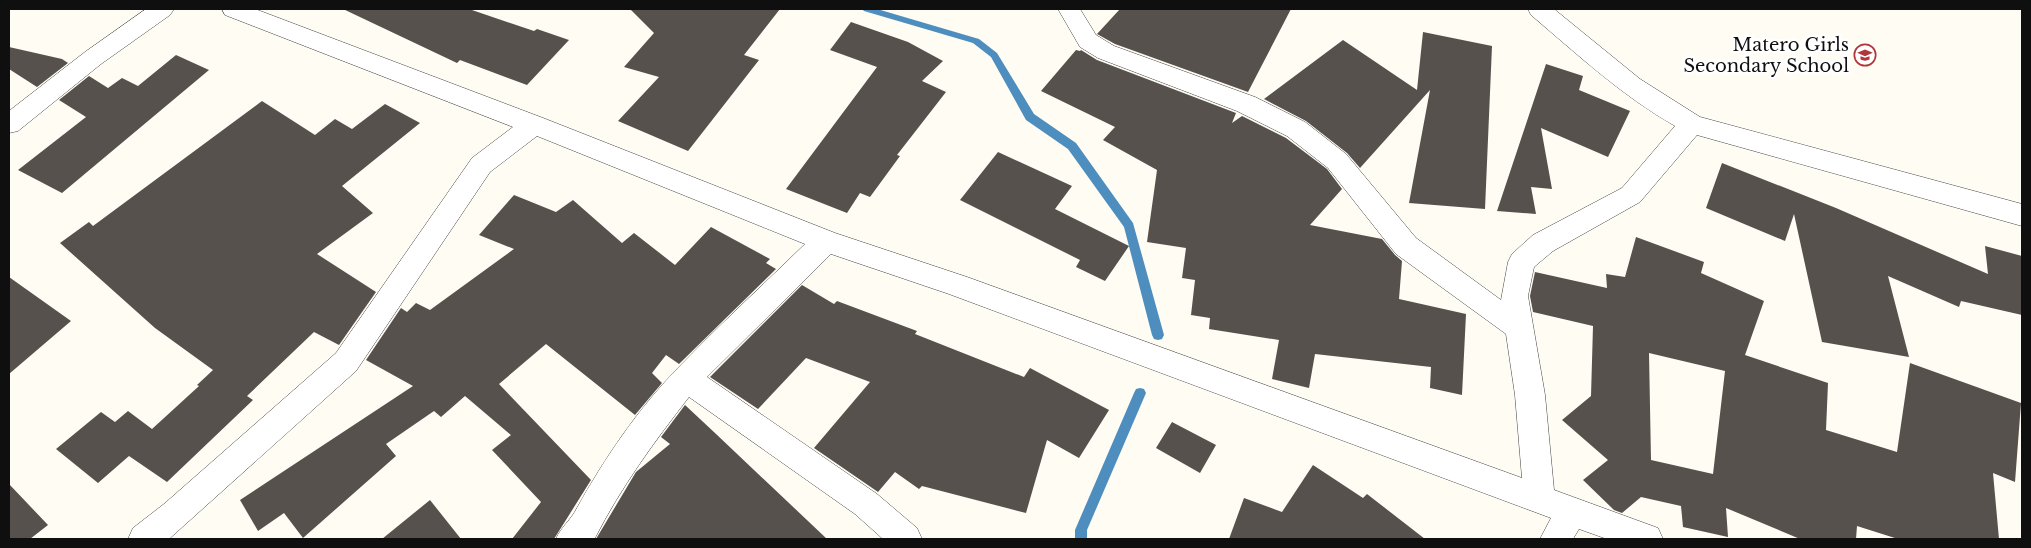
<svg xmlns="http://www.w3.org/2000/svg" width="2031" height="548" font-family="'Libre Baskerville',serif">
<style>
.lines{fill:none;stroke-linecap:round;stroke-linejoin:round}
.stream{fill:#4d8ebe;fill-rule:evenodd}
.building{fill:#57514d;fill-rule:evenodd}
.street-casing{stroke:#424242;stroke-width:1}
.street{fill:#fff;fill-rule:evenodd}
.labels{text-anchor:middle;stroke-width:5;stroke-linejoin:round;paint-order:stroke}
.poi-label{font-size:18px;fill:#0f0f0f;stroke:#fff;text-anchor:end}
</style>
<rect width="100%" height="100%" fill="#fefcf3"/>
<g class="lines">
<path class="stream" d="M862,9h15l102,30 18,14 37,61 42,29 57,80 31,112 -2,4 -4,1 -4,-1 -2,-4 -28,-108 -56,-78 -42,-29 -35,-63 -18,-14 -109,-32z
M1140,388l4,1 2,4 -59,137v9h-12v-9l59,-137 2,-4z"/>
</g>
<path class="building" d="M343,9h126l65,22 3,-2 32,11 -42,45 -67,-25 -3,3z
M630,9h150l-36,46 15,5 -71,91 -70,-30 41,-44 -35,-10 30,-34z
M1120,9h171l-43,83 -133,-48 -18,-10z
M851,22l57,20 35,19 -21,20 24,11 -49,63 3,1 -30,41 -10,-4 -13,20 -61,-24 91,-122 -47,-17z
M1423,32l69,14 -7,163 -76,-6 21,-113 -70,78 -13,-15 -41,-32 -42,-22 79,-59 74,50z
M9,47l53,12 6,4 -31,24 -28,-18z
M1076,50l4,1 1,-1 16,10 139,53 -4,10 10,-7 44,22 41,31 15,20 -32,36 72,14 13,16 7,6 -3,38 67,15 -4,81 -32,-7 1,-21 -116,-13 -6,34 -37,-9 7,-39 -70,-11 1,-11 -19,-3 4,-35 -13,-2 4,-30 -39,-6 10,-72 -54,-30 12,-13 -74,-36z
M176,55l33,15 -147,123 -44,-23 68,-53 -27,-17 30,-24 19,12 14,-10 16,8z
M1546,64l37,12 -4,14 51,21 -22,46 -67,-29 11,61 -21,-2 5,27 -39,-3z
M262,101l53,34 20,-16 17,10 33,-25 35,19 -78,63 31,27 -56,41 59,38 -37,53 -25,-13 -67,64 6,4 -86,82 -38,-26 -31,27 -42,-34 45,-37 14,10 13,-11 24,18 47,-43 -2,-1 16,-15 -58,-42 -95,-85 29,-21 4,4z
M998,152l74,34 -17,23 74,37 -24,35 -29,-14 4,-7 -120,-60z
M1722,163l114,45 152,66 -3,-28 37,10v59l-61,-14 -2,6 -71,-31 21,81 -87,-15 -28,-128 -9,27 -79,-33z
M514,195l42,17 17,-12 49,43 12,-10 41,32 36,-38 59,32 -4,4 10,6 -97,95 -13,-9 -14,18 10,10 -27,32 -89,-71 -47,40 92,96 -37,59h-42l29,-37 -49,-52 19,-15 -46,-39 -24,21 -7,-6 -48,33 10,12 -93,82 -19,-25 -26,18 -18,-31 173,-114 -47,-26 35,-52 6,4 9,-9 14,7 84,-61 -35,-14z
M1636,237l68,25 -3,11 63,28 -19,54 83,28 -2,47 71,22 13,-89 111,40 -6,79 -22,-9 6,66h-101l-41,-13 -1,13h-56l-74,-31 2,29 -45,-10 -2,-21 -40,-9 -19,16 -8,-3 -31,-30 25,-20 -46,-40 29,-24 2,-70 -60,-14 -3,-16 5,-24 72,16 -1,-14 19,3zM1649,353l76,18 -12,103 -62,-14z
M9,277l62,44 -62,53z
M802,285l32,19 3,-3 80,30 -2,3 109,43 6,-9 79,42 -30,48 -32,-18 -21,73 -104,-27 -3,3 -24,-17 -17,20 -64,-44 56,-66 -64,-24 -48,51 -48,-32z
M685,405l30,28 112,106h-231l40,-67 34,-28 -9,-7z
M1172,422l44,23 -16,28 -44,-25z
M1313,465l50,33 4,-4 58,45h-196l15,-41 38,14z
M9,484l39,41 -18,14h-21z
M430,500l31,39h-79z"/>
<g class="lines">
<g class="street-casing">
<path id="street" d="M146,9h28l-4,6 -69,49 -83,67 -9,2v-22l76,-59z
M222,9h33l288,109 292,115 132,44 555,201 -7,-83 -9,-61 -110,-80 -68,-86 -41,-32 -50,-25 -139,-53 -18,-11 -22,-38h22l16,26 18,11 141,51 50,25 41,32 70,84 85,62 7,-38 4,-8 21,-19 89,-47 53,-62c-53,-30 -98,-72 -144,-111l-3,-6h26l86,70 60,38 322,87v22l-325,-91 -57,67 -87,49 -19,16 -6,29 17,99 9,95 104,38 5,11h-56l-28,-10 -6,10h-33l11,-21 -602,-224 -118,-40 -124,123 170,117 40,34 5,11h-39l-28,-25 -166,-117c-35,45 -68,90 -94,141l-39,1c5,-12 15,-19 21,-31 27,-49 61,-99 100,-139 41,-43 85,-83 128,-125l-268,-108 -47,36 -134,199 -187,168h-41l5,-11 31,-24 172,-151 136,-195 41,-31 -288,-112z"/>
</g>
<use href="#street" class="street"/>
</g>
<defs>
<g id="school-ring" transform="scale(1.125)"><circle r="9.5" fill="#fff" stroke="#b03739" stroke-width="1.5"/><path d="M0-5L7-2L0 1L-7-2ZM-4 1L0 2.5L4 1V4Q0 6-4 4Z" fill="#b03739"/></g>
</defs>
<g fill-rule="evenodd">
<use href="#school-ring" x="1865" y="55"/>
</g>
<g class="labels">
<g class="poi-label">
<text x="1849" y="51">Matero Girls<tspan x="1849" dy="21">Secondary School</tspan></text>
</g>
</g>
<rect width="2031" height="548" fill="none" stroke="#0f0f0f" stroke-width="20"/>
</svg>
